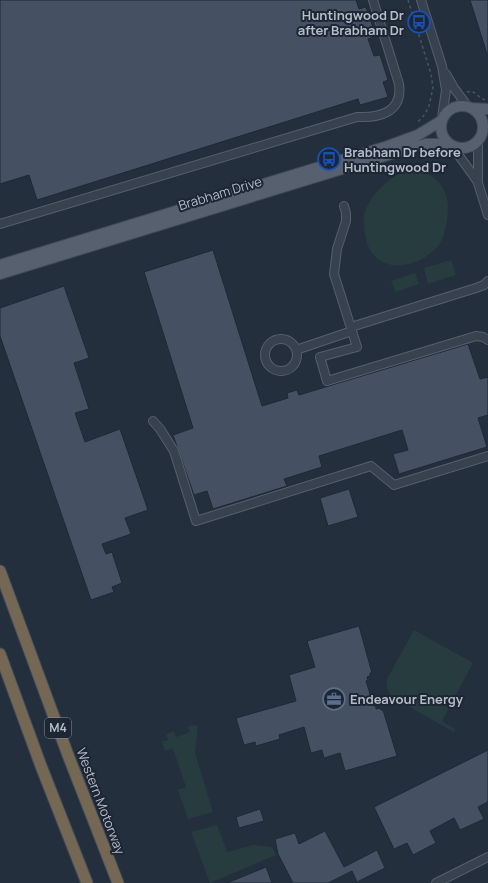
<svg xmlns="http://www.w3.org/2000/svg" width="488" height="883" font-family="Manrope,sans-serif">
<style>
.green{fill:#263c3f}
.building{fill:#455162;stroke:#1f2835}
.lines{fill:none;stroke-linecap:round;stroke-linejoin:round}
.minor-casing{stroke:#565f6c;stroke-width:10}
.major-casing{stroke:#414a57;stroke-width:12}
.highway-casing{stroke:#434c59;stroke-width:13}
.path{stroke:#44595c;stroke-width:1.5;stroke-dasharray:3 3;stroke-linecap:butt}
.minor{stroke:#38414e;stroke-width:8}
.major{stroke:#56606e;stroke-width:10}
.highway{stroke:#746855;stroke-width:11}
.labels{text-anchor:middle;stroke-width:4;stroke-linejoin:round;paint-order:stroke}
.shield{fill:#1d2633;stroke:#878f9c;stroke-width:1}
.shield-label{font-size:12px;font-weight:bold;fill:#b4bcc9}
.poi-label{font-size:13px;font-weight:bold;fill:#b4bcc9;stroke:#1d2633;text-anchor:start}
.street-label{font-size:13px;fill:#b4bcc9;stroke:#1d2633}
</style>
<rect width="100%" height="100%" fill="#242f3e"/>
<path class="green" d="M419,170c24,8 32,26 28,50 -2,10 -3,18 -9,26 -20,24 -64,30 -72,-7 -1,-7 -3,-16 -2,-24 5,-19 24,-38 43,-44 4,-1 8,0 12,-1z
M451,260l5,15 -28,9 -4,-16z
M415,273l4,11 -24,8 -4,-11z
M414,630l59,33 -31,58 13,8 -1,3 -46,-26v-5l-6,-5 -3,4 4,2 -1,1c-10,-5 -17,-11 -15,-24z
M193,725l5,1 -3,27 18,59 -25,7 -10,-29 8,-3 -13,-39 -8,3 -3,-9 6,-2 -2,-6 8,-3 2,6 14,-5 -2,-5z
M217,825l10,27 26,-7 19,2 4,8 -66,28 -19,-51z"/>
<path class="building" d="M0,0h356l3,9 7,-2 10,29 -8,3 6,17 6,-1 8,25 -5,2 5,15 -28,8 -2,-6 -321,101 -8,-25 -29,9z
M470,0h18v53l-1,1z
M213,250l49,156 26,-8 -1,-5 10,-3 2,5 169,-51 12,35 8,-2v38l-10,3 9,29 -88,27 -6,-20 15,-4 -6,-20 -83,26 3,11 -38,12 3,7 -74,23 -6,-18 -13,4 -21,-60 20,-7 -49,-156z
M64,286l25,72 -15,5 15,46 -14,4 10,29 35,-13 28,81 -23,8 6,16 -29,10 4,10 6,-2 10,31 -10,4 2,5 -23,8 -91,-264v-28z
M349,489l9,28 -30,9 -8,-28z
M359,626l13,47h-2v3l-3,1 1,3 -2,1 5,16 3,9h2v3l4,-1 1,2h2l14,46 -52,15 -5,-18 -16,5 -2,-8 -11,3 -7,-26 -25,8 1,4 -24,7 -1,-4 -11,3 -8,-27 60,-17 -7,-26 26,-8 -8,-26z
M488,750v52l-10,5 6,12 -24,11 -6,-12 -24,13 6,12 -23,12 -6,-12 -13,6 -20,-42z
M260,809l4,12 -25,7 -3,-11z
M325,831l19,36 33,-17 8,18 -28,14 -5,-11 -24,12h-35l-15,-29 -3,-15 20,-6 4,11z
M266,867l6,16h-45z"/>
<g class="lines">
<g class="minor-casing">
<path id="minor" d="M421,0l21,66 4,24 -4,28
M446,74l8,14 14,19
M478,140v43l10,32
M452,146l26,36
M344,206l2,7v8l-9,28 -3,25 23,73 -37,10 7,24 149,-45 7,1 5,3
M0,224l357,-107c23,1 46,-5 42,-33l-26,-84
M351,327l125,-39 8,-3 4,-4
M265 355a16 16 0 1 1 32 0a16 16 0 1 1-32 0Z
M296,350l56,-19
M153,421l7,8 14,22 22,70 175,-55 23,19 94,-29
M436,883l52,-26"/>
</g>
<g class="major-casing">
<path id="major" d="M441 127a21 21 0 1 1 42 0a21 21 0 1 1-42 0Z
M471,108l17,1
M0,265l388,-119 30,-11 23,-14
M0,274l417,-128 10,-2h22"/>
</g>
<g class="highway-casing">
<path id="highway" d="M0,571l68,184 50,128
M0,654l41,112 46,117"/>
</g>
<path class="path" d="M408,0l23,74 2,14 -4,18 -4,8 -7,8 1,2
M467,92l5,-1 9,7 4,2"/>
<use href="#minor" class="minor"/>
<use href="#major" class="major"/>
<use href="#highway" class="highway"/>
</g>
<defs>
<g id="bus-ring" transform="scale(1.15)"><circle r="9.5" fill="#1d2633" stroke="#1a4fb4" stroke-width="1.5"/><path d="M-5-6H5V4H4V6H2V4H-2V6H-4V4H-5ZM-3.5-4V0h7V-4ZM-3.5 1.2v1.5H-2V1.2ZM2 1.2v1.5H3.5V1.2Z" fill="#1a4fb4"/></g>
<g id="office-ring" transform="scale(1.15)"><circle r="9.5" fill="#1d2633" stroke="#5c6f8a" stroke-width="1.5"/><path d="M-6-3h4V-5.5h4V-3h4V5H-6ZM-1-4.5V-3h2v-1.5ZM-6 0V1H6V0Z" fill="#5c6f8a"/></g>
</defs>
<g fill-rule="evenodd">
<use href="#bus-ring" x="419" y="22"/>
<use href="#bus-ring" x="329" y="159"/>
<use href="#office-ring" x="334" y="699"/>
</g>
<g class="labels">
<rect class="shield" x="45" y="718" width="26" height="20" rx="3"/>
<g class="shield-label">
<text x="58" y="732">M4</text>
</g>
<g class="poi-label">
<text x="404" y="20" text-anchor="end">Huntingwood Dr<tspan x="404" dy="15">after Brabham Dr</tspan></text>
<text x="344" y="157">Brabham Dr before<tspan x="344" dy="15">Huntingwood Dr</tspan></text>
<text x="350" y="704">Endeavour Energy</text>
</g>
<g class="street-label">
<text transform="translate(220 193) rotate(-17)" y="5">Brabham Drive</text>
<text transform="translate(101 801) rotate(69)" y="5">Western Motorway</text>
</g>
</g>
</svg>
